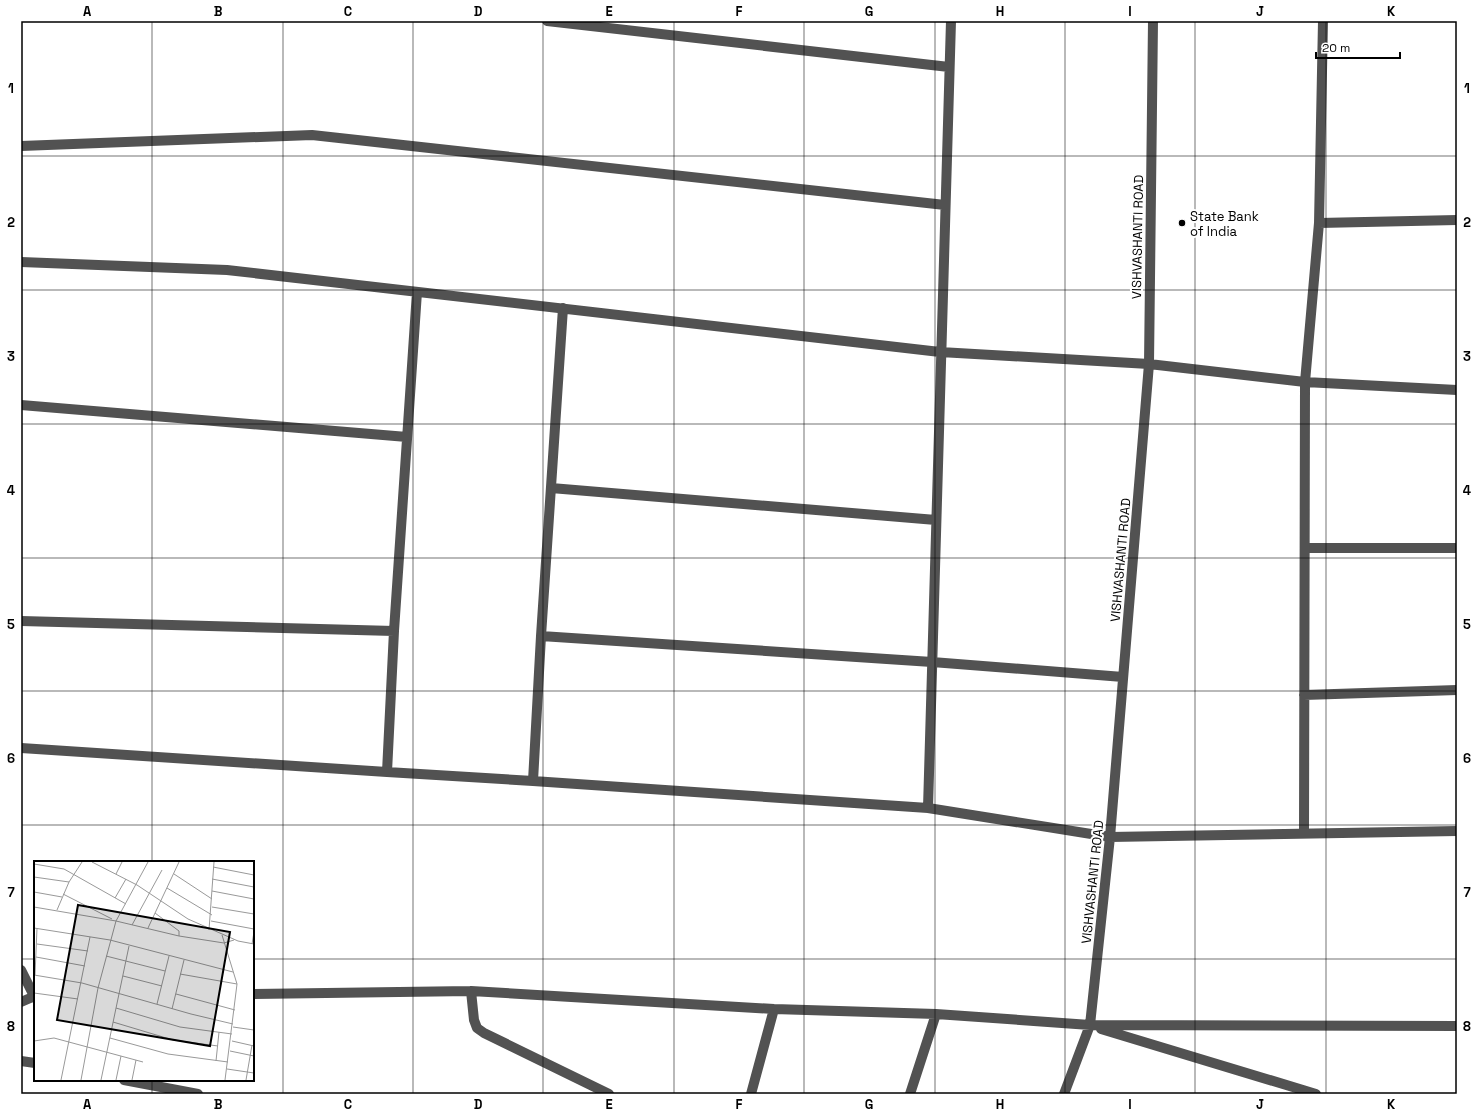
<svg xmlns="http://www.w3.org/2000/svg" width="1478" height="1115" font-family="'Space Grotesk',sans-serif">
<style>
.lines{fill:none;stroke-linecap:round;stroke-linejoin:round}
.minor{stroke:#525252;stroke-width:10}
.grid{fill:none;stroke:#000;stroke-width:1;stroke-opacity:0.55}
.poi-dot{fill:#000;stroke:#fff;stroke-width:1.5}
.labels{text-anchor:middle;stroke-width:4;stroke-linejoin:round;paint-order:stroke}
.poi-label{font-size:13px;fill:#000;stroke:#fff;text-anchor:start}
.street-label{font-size:13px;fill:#000;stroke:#fff}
.inset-road{fill:none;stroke:#999;stroke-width:1}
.view{fill:#000;fill-opacity:0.15;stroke:#000;stroke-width:2}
.inset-edge{fill:none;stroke:#000;stroke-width:2}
.neatline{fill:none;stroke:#000;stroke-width:1.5}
.grid-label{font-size:13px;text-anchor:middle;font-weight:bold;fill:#000}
</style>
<rect width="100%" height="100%" fill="#fff"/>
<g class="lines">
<path class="minor" d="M547,21l402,46
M21,146l291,-11 633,70
M1319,223l138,-3
M21,262l206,8 713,82 209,12 156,18 152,8
M21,405l386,32
M551,488l385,32
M1305,548h152
M21,621l373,10
M541,636l391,26 191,15
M1304,695l153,-5
M21,748l366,24 146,9 395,27 182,29 347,-6
M387,772l7,-141 23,-339
M533,781l8,-145 22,-328
M928,808l23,-787
M1304,833l1,-451 14,-159 4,-202
M21,970l14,28
M471,991l3,29 3,8 7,5 125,61
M253,994l218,-3 303,18 162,5 154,11 367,1
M21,1002l14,-6
M1101,1029l215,65
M21,1061l14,2
M124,1080l74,14
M751,1094l23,-85
M910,1094l26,-80
M1064,1094l26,-69 20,-188 39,-473 4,-343"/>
</g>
<path class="grid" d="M152,21v841M283,21v1073M413,21v1073M543,21v1073M674,21v1073M804,21v1073M935,21v1073M1065,21v1073M1195,21v1073M1326,21v1073M21,156h1436M21,290h1436M21,424h1436M21,558h1436M21,691h1436M21,825h1436M21,959h14M253,959h1204M152,1080v14"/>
<circle class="poi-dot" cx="1182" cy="223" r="4"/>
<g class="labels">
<g class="poi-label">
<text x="1190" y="221">State Bank<tspan x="1190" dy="15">of India</tspan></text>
</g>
<g class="street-label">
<text transform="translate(1137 237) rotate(-89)" y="5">VISHVASHANTI ROAD</text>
<text transform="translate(1120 560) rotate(-85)" y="5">VISHVASHANTI ROAD</text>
<text transform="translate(1092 882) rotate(-84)" y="5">VISHVASHANTI ROAD</text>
</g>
</g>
<g transform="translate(34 861)">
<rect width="220" height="220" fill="#fff"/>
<path class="inset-road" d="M58,1l45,23 51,34 50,22 16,3M0,3l30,5 62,35M179,6l41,8M82,13l6,-12M140,13l38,25M0,16l35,5M178,18l42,8M133,27l45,27M178,30l42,8M0,31l28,5M29,33l49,25M81,37l11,-19M0,46l82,14 63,15 45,7 10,-3M178,46l42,7M23,49l12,-28 13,-20M121,52l24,18v5M177,60l43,8M98,64l30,-55M0,67l76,12 123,32M114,67l31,-66M175,69l5,-68M188,74l15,49 -12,96M3,83l51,7M218,83l2,-12M72,95l59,15M2,96l49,9M146,113l57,10M0,114l48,8 109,31 42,10M1,114l2,-47M89,115l39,10M0,132l44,6M142,133l59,16M123,143l12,-48M82,147l64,19 52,7M138,148l12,-49M79,161l60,18 45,6M199,166l21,3M76,177l58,16 60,8M0,180l20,-3 89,24M198,180l22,5M196,190l24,5M182,200l3,-29M193,208l27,4M27,219l29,-143M47,219l17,-92 18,-67 32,-59M67,219l28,-134M82,219l5,-24M98,219l4,-20M212,219l6,-35"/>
<path class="view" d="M44,44l152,27 -20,114 -153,-26z"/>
<rect width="220" height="220" class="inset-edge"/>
</g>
<rect width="1478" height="1115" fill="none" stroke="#ffffff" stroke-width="44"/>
<path d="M1316 52v6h84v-6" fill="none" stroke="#000000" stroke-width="2"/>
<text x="1322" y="52" font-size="12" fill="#000000" stroke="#ffffff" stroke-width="3" paint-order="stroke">20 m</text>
<rect x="22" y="22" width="1434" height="1071" class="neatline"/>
<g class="grid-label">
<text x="87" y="16">A</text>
<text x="218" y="16">B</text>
<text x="348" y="16">C</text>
<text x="478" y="16">D</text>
<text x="609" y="16">E</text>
<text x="739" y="16">F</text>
<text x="869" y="16">G</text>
<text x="1000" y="16">H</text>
<text x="1130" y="16">I</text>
<text x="1260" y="16">J</text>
<text x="1391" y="16">K</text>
<text x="11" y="93">1</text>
<text x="1467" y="93">1</text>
<text x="11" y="227">2</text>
<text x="1467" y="227">2</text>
<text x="11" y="361">3</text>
<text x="1467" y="361">3</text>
<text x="11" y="495">4</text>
<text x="1467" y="495">4</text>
<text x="11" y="629">5</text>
<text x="1467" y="629">5</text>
<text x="11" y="763">6</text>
<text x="1467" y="763">6</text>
<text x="11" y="897">7</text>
<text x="1467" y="897">7</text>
<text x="11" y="1031">8</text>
<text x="1467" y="1031">8</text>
<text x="87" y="1109">A</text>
<text x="218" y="1109">B</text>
<text x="348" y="1109">C</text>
<text x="478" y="1109">D</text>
<text x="609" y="1109">E</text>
<text x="739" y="1109">F</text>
<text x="869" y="1109">G</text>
<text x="1000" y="1109">H</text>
<text x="1130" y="1109">I</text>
<text x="1260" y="1109">J</text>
<text x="1391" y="1109">K</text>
</g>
</svg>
